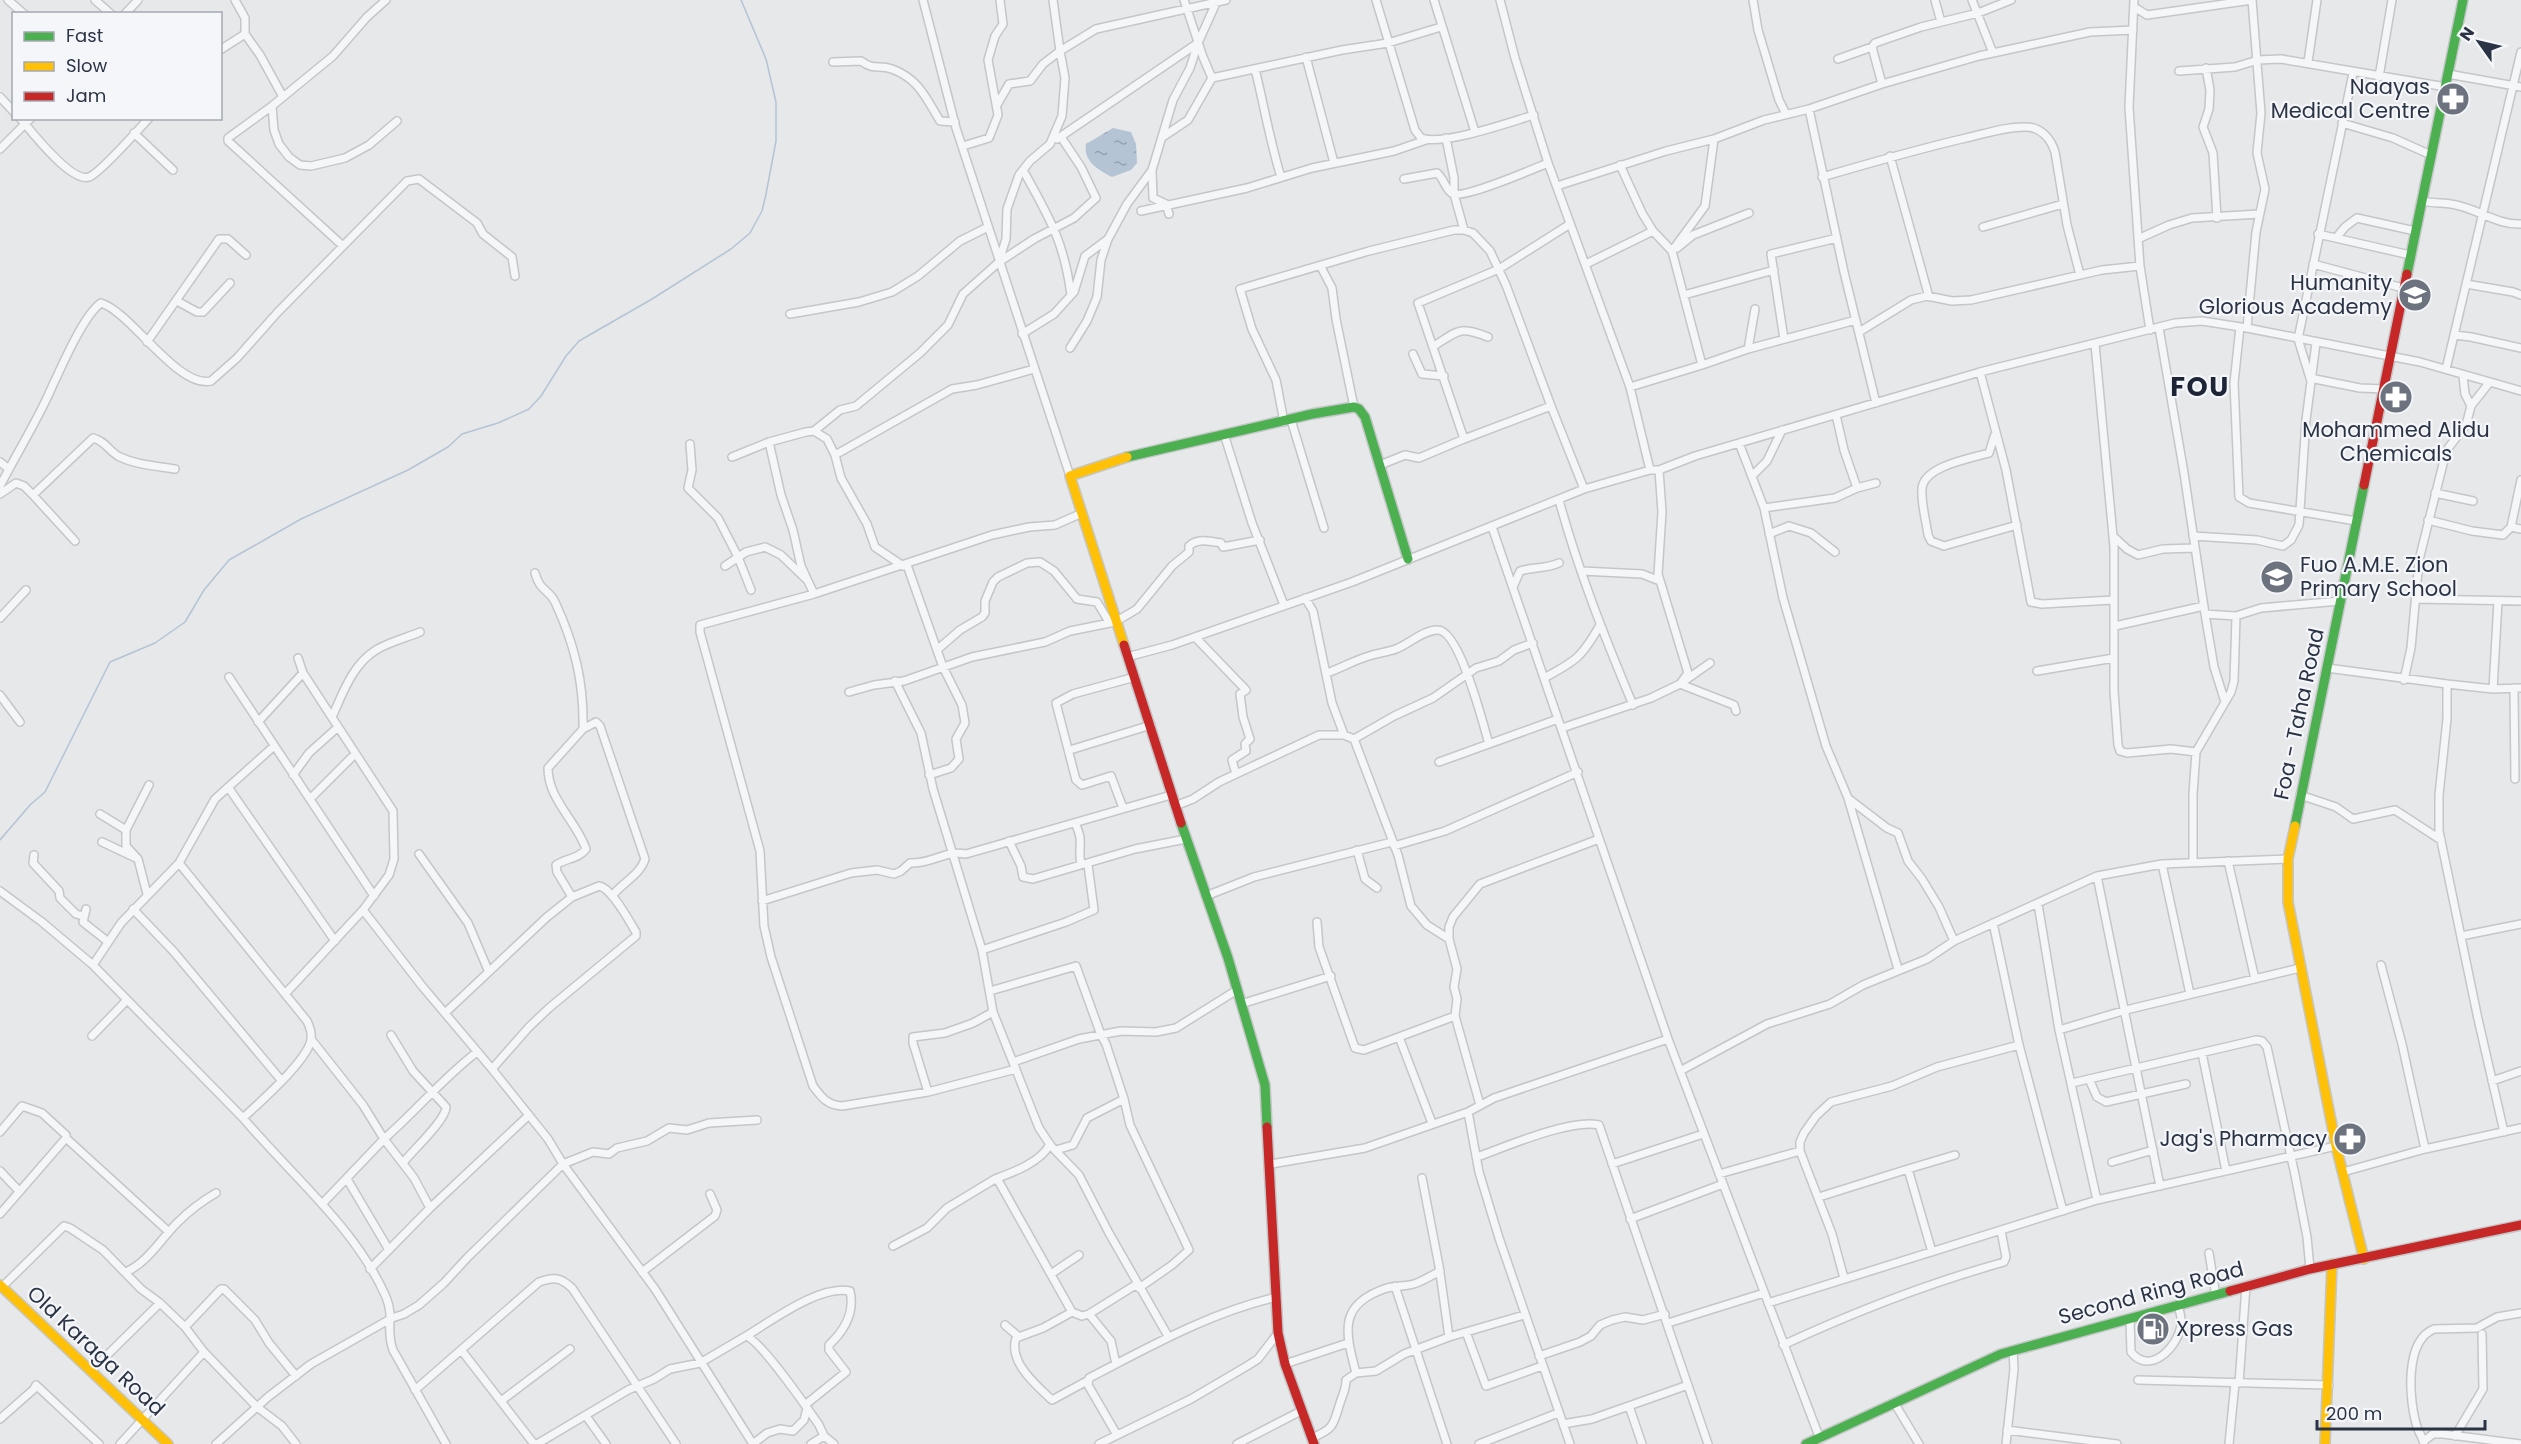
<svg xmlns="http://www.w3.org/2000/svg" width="2521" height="1444" font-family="Poppins,sans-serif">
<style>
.water{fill:url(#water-ripples)}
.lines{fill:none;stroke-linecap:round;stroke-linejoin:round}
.stream{stroke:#b4c4d5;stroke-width:1.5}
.street-casing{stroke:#c4c6c8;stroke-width:10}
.fast-casing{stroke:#c4c6c8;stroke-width:12}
.slow-casing{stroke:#c4c6c8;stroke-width:12}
.jam-casing{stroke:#c4c6c8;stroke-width:12}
.street{stroke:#f5f6f7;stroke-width:7}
.fast{stroke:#4caf50;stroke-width:9}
.slow{stroke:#ffc107;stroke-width:9}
.jam{stroke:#c62828;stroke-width:9}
.labels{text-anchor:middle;stroke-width:4.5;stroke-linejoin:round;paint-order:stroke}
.poi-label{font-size:21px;fill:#2b3445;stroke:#f4f6f9;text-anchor:end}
.street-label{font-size:21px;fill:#2b3445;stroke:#f4f6f9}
.district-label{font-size:27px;font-weight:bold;letter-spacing:1.5px;fill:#1d2536;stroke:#f4f6f9}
</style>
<defs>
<pattern id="water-ripples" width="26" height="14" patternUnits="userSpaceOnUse" patternTransform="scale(1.5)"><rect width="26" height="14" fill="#b4c4d5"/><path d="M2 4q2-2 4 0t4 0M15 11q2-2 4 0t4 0" fill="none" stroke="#93a0af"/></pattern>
</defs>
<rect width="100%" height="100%" fill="#e6e8ea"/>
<path class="water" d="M1113,128l18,4 5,12 1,19 -6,7 -19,7c-13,-7 -29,-15 -26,-33z"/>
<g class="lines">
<path class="stream" d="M0,840l30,-35 15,-13 65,-130 45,-19 30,-21 19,-32 25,-30 72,-41 107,-49 40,-23 14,-13 36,-11 31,-14 12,-13 25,-40 13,-15 73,-42 79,-50 19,-16 12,-22 4,-17 10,-53v-39l-10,-43 -25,-59"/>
<g class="street-casing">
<path id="street" d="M8,0l16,14
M95,0l16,14
M235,0l10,18v16l15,21 23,42
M386,0l-19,17 -34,39 -61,50 2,24 5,14 10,13 11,8 11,1 34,-8 24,-13 28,-24
M923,0l33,128 114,348
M1184,0l19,57 9,21 130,-28 46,-7 53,-16
M1376,0l39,130 6,8c22,8 89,-16 113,-23
M1434,0l41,132
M1500,0l15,58 33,105 82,224 20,83
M1753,0l5,30 21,70 7,14
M1935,0l6,22
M1972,0l21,53
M2134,0l-5,107 11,159 10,64
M2134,7l13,8 105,-15
M125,14l13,-14
M1198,43l18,-40
M220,50l25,-16
M1306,57l28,106
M1838,59l34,-12
M833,62l28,-1c13,10 18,3 31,8 27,10 34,29 48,52l15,1
M2308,62l9,-62
M2206,68l4,22 -1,19 -6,18 10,26 4,65
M1255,69c9,36 15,73 26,108
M2179,71l56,-4 23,-7 23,-1 165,28
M2448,74l73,13
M2379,77l13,-77
M1882,84l-10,-37 3,-4 46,-16 57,-14 33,-13
M0,97l14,15
M997,105l12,-21 21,-3 13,-17 17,-13 -7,-51
M272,106l-44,32v3l115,105
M1809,109l35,163 32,131
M20,118c11,13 51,65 69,59 11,-4 49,-47 60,-59
M2342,123l51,15 38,17
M134,133l39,37
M1164,136l24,-16 24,-42
M1446,138l8,40v16l10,36
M1057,139l141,-96 -8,25 -17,32 -21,70 1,28 13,6 3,10
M963,146l26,-8 9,-23 -10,-55 7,-24 8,-12 -3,-24
M0,149l31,-31
M1890,156l39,141
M1620,165l22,48 11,18 19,20 30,114 -72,22
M1023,170c26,47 41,71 48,125
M1822,177c48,-14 96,-28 144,-39 19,-4 41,-12 60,-11 15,0 25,12 29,25l12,73 13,50
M1404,179l33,-6c7,5 9,19 17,21 12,4 79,-25 94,-31
M1557,186l109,-35 48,-12 50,-19 45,-11 73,-25 97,-28 111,-24 43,-2
M2423,201c11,3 22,1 33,4 24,5 41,20 65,19
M1141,211l106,-23 65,-20 82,-17 32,-11
M1570,224l-71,45 -81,34 46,136 87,-33 33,83
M1983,227l80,-23
M2318,234l92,21
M2140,238l29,-13 23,-7 67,-4
M2336,238l9,-11 12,-9 58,13
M1677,248l16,-13 56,-22
M1672,251l33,-45 9,-67
M999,261l7,-22 1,-30 12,-34 11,-14 20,-17 12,-28 3,-38 -5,-27 36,-22 130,-29
M1586,264l67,-33
M2313,264l90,24
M1321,267l11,21 4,31 18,88
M2466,284l47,8 8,3
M1684,295l90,-25
M177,301l20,11h6l27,-29
M790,314l69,-12 33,-10 26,-16 42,-35 28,-14
M2240,327l-6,56 5,114 10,6 107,18
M2159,328l25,145 21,141 31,2 25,-8 79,-7
M2247,328l9,-96 9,-43 -8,-36 4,-40 -9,-113
M1859,332l52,-32 16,-4 25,5 19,-1 131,-30 38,-4
M1022,334l32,-20 20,-22 11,-36 23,-17 19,-35 25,-34
M2454,335l17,2 50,11
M1784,339l-13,-85 66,-16
M147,342l72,-103h9l18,16
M2095,344l19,203v144l4,54 2,6 7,2 44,-4 25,3
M1434,346c25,-16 25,-20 54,-9
M1070,348l17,-27 10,-24 4,-37 7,-21
M1748,349l7,-40
M1413,354l9,20 22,2
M1702,365l46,-16 108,-29
M2446,369l75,-317
M1980,372l26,98 25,132 11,2 71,-4
M2463,376l2,18 6,12
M2310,378l-12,-39 55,-266
M2310,378l50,10 24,1
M1836,415l8,35 13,38 19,-5
M1291,420l33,108
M1284,422l-8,-42 -24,-51 -12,-40 129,-38 85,-21h10l9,3 17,18 16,34 45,121
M814,431l26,-21 16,-4 64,-53 28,-28 15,-31 36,-32 35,-23 40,-21 22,-20 -15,-31 -20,-30
M1224,434l28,89 32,82
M1995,434l-6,19c-17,5 -66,13 -67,36 -1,15 4,31 6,46l3,6 13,5 73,-21
M769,442l12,53 12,35 8,36 13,28
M1739,443l25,65 19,90 43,148 22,52 50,171
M690,444l2,26 -4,18 30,30 20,39 13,33
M835,455l117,-66 25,-4 57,-16
M732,457l37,-15 37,-10 8,-1 13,8 8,16 6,23 26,46 8,23 28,19
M0,462l9,7
M1380,465l25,-10 14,3 45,-19
M1752,476l15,-15 15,-31
M0,486c15,-29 32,-57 46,-86 11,-23 36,-84 55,-97 30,9 77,86 110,78l26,-23 40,-45 130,-132 12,-2 58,44 6,11 29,23 3,19
M2435,493l38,8
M0,494l16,-11 8,3 9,9 60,-57c13,3 16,14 27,19 17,8 36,9 55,12
M33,495l42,46
M1559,500c19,70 46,138 74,205
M1764,508l71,-10 22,-10
M2428,520l44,11 31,4 8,-8 10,-47
M1492,527l176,512 152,400
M2511,527l10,2
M1769,534l20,-8 22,7 24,19
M2113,536l14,13 11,6 25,-6 31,-1
M2193,536l64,4 26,6 8,-6 8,-15 7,-105 10,-77
M907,565l36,102 19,38 3,18 -9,16 3,20 -8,9 -22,7
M725,566l21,-14 19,-5 16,8 26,25
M1582,571l60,3 18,7
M535,573c5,19 14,16 20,29 20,43 29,81 28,127
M1513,587l7,-16c13,-4 25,-2 39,-8
M1305,598l8,13 19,92 12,32
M2416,599l105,2
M2205,614l9,53 11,35
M0,618l26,-28
M2115,626l89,-20
M1195,637l51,53 -6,4 3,23 7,22 -5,5 1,7 -14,9 4,14
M938,649l22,-19 22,-13 3,-4v-12l8,-19 5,-5 29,-14 13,-1 14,9 23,28 20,3 12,20
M1127,657l45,-12 180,-63 232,-93 66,-19h9l36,-14 285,-84 195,-49 27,-2 45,7 173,34 101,29
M1710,663l-30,21 54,21 2,6
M2327,668l120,16v35l-8,76v36l39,188 26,113
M2037,671l77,-13
M1327,673c14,-5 28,-13 42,-17 9,-3 19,-4 27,-7 13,-5 29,-20 42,-19 22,1 45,94 51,114
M229,677l145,219
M1544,678c32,-17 38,-21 56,-53
M2404,680l7,-32 8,-88 26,-104 4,-9 17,-22 5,-19 18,-23
M895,681l26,52 12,56 49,161 11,62 46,116 12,18 28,29 30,58 59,103
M2447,684l46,5 28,-1
M2514,688l1,91
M2493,689l5,-88
M849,692l25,-7 30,-4 68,-24 73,-15 25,-11 45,-9 22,-13 35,-43 17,-14v-6c9,-8 20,-5 32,-3l2,4 37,-7
M0,695l20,27
M332,717c11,-24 20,-52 44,-67 13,-8 30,-12 44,-18
M258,722l45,-49
M1562,728l89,-30 29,-14 8,-11 -30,-99 4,-62 -3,-42
M1354,739l40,-23 39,-18 43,-30 23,-7 15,-11 19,-7
M273,747l-58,52 -36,64 -58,60 -28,42 150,153c48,57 113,110 143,179 9,22 -1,31 7,53l53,94
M1070,750l81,-25
M1439,762l119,-43
M293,775l16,-22 29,-26
M228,787l107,154
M2300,795l36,12 17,12 42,-9 46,30
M310,799l45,-45
M1849,799l38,29 11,5 10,28 14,18 17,28 15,34
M1175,806l18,-7 26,-17 100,-47h25l10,4 44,116 13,51 16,19 22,14
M1123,808l-12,-32 -29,9 -6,-5 -20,-77 17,-9 62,-17
M100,814l26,16v16l12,13 9,35
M1075,823c10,21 2,23 6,41
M126,830l23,-45
M1009,841l12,25 2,11 10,2 102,-30 51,-10
M102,842l34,16
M1394,846l51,-15 133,-59
M1357,850l8,29 12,9
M419,854l49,69 20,47
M34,855l-1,8 26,28 1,7 16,16 7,2
M2228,861l27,118
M2193,862v-68l3,-42 35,-60 3,-11 2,-65
M179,863l128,158c3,6 5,12 4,19 -4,21 -51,62 -68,78
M2162,864l28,130
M2097,876l63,310
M0,891l42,31 51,43
M1206,896l48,-19 138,-35
M572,897l-15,-25 -1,-7c10,-7 23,-6 30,-16 -10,-29 -38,-49 -38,-81l35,-39 13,-7 4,4 45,133c-5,16 -22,23 -33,37
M762,901l89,-28 26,-3 17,4 7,-3 9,-8c22,1 35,-13 56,-9l205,-59
M2038,904l21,126 38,170
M86,909l-3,13 24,19
M133,909l41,43 107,128
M363,910l59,76 70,83
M1317,922l2,25 36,101 9,2 91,-34
M1993,923l26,122 44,166
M2461,936l60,-12
M982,950l84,-28 28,-12 -6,-45
M2381,965l21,79 23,105
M990,991l86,-25 25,69 5,9 18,55 6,26 59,125 -17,15 -33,23
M285,994l78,-84 26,-35 5,-16 -1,-48 -90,-138 -5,-15
M1241,1004l90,-28
M445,1013l102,-96 25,-20 27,-11c13,2 30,35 37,46v4l-87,72 -20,19 -37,42 56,70 15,25 92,125 98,155
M2059,1030l67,-20 174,-42
M391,1035l22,36 33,36c0,13 -33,43 -43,56
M92,1036l35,-36
M1399,1037l33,86
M311,1039l52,66 21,34c32,-28 59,-61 93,-87
M2202,1053l24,118
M1013,1062l66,-23 42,-8 35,1 20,-4 61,-38
M1016,1069l-88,23 -86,14c-15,-1 -20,-8 -29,-20l-42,-129 -7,-31 -4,-75 -60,-219v-7l114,-31 178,-59 37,-8 26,-2 27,-12
M1680,1071l87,-47 63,-20 33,-19 64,-26 27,-18 143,-65 65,-12 126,-5
M2089,1079l8,18 9,5 80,-18
M2492,1081l29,-10
M2072,1083l184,-43 6,1 5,6 28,128 12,62 3,32
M928,1092l-15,-49v-6l32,-4 28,-10 20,-11
M1480,1105l-25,-89 2,-17 -3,-12 3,-18 -8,-30v-12l4,-10 27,-33 119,-45
M1468,1112l26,-14 174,-59
M0,1132l22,-26 20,7 24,22v3l-66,76
M66,1138l103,94
M1050,1144c-9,18 -36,28 -55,35l4,3 73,130 10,4 7,-2 48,-30
M1056,1150l17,-5 14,-27 37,-19
M1477,1157c28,-10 95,-39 122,-32l109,319
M2112,1162l41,-12
M1271,1164l94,-16 103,-36 11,60 20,66 71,206
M1612,1164l91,-30
M1908,1169l47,-14
M0,1171l19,20
M2343,1172l82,-23 96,-21
M1719,1174l81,-23
M1422,1178l17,88 10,71
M347,1179l42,71
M1819,1197l89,-28 24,83
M323,1203l61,-64 30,39 16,30
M1630,1219l93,-35
M893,1246l34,-18 20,-20 48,-29
M2209,1253l7,43
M370,1269l60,-61 99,-93
M126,1272c22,-10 34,-32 51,-49 12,-12 25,-22 39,-30
M642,1272l73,-56 2,-6 -7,-16
M1051,1274l28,-19
M1844,1278l-12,-44 -32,-83v-9l4,-9 12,-17 15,-14 61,-16 45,-19 82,-22
M1395,1286l52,158
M2,1287l62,-61 6,2 33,22 38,39 19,14 25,24 19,25
M1768,1303l329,-103 239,-54
M1072,1312l-29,16 -27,10c-8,24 21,48 36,62l35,-19
M1089,1314l22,27 5,23
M2130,1319l1,33c19,24 47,-5 50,-27 1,-6 -1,-13 -3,-19
M1668,1323l96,-30
M1005,1325l14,12
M185,1327l36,-38h3l31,31 14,23 27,33
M1466,1332l20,54 56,-20
M746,1336c27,-16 73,-51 104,-45 5,22 -5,39 -21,54v5l17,22 -41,33
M1783,1345c71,-33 146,-62 221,-83l2,-5 -5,-26
M462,1351l72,93
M1539,1356l41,-14 11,-6 9,-11 12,-5 13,-3 18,3 22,-6
M1285,1364l63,-21
M91,1371l69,-68
M1356,1373c-11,-42 -18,-69 31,-85 11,-3 23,-1 32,-6 7,-3 14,-7 21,-11
M2138,1380l191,5
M2239,1383l7,-97
M415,1390l124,-108c15,-5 21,-5 33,6l104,156
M501,1401l69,-52
M1895,1404l24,40
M1629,1406l13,38
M586,1416l20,28
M0,1419l34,-30 2,-4 63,59
M1563,1424l29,-5 96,-34
M2007,1430l110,14
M1117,1435l-29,-50 1,-7c62,-32 120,-65 188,-81
M2455,1436l28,-47 -1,-55
M1312,1438c23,-10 21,-13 28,-35 3,-9 6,-14 6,-23l10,-7 20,-2 28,-17 45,-17 75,-22
M2424,1441l9,-7h10l78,10
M120,1444l84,-92 53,55 25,19 14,18
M216,1444l52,-47 43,-33 81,-46 12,-4 15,-9 25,-22 23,-25 96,-94 30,-12 16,2 8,-6 30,-7 22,-13 18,2 22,-7 48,-3
M537,1444l91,-54 26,-11 16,-10 30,-6 46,-27c14,4 62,73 73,89l5,11
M753,1444l14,-11 13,-4 13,2 11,-11 3,-12
M811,1444l13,-8 10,8
M1099,1444l92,-45 56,-33 11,-7 20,-26
M1237,1444l64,-33
M1479,1444l79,-31
M2006,1444l8,-75 -1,-18
M2229,1444l6,-61
M2424,1444c-1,-6 -5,-11 -7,-17 -8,-26 -13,-86 17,-98l43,-1 20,-11 24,-4"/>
</g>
<g class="fast-casing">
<path id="fast" d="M2407,274l56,-274
M1127,457l185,-43 42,-7 5,2 6,8 43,142
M1181,823l47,135 37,127 2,42
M2295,826l69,-341
M1806,1444l195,-90 229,-63"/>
</g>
<g class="slow-casing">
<path id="slow" d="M1124,645l-54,-169 57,-19
M2295,826l-7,33v43l48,244 28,113
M0,1285l168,159
M2325,1444l7,-180"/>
</g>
<g class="jam-casing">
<path id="jam" d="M2364,485l43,-211
M1124,645l57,178
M1267,1127l11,206 7,31 29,80
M2230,1291l80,-22 211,-44"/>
</g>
<use href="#street" class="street"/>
<use href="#fast" class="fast"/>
<use href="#slow" class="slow"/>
<use href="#jam" class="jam"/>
</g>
<defs>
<g id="pharmacy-disc" transform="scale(1.725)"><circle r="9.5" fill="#6c737f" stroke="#f4f6f9"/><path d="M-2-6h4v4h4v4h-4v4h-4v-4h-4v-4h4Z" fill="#fff"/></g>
<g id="school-disc" transform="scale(1.725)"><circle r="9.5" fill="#6c737f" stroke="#f4f6f9"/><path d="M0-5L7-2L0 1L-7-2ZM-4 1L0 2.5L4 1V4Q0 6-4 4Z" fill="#fff"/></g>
<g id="fuel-disc" transform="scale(1.725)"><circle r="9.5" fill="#6c737f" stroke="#f4f6f9"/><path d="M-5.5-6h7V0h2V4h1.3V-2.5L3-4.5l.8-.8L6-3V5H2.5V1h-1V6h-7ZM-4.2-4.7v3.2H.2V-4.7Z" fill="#fff"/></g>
</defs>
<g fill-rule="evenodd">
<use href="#pharmacy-disc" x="2453" y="99"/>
<use href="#school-disc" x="2415" y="295"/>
<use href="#pharmacy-disc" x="2396" y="397"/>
<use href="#school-disc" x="2277" y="577"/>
<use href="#pharmacy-disc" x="2350" y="1139"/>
<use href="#fuel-disc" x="2153" y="1329"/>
</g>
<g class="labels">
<g class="poi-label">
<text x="2430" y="94">Naayas<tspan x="2430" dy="24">Medical Centre</tspan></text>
<text x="2392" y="290">Humanity<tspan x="2392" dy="24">Glorious Academy</tspan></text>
<text x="2396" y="437" text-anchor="middle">Mohammed Alidu<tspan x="2396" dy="24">Chemicals</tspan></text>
<text x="2300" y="572" text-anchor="start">Fuo A.M.E. Zion<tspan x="2300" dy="24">Primary School</tspan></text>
<text x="2327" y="1146">Jag's Pharmacy</text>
<text x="2176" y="1336" text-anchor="start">Xpress Gas</text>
</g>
<g class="street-label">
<text transform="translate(2299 714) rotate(-78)" y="7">Foa - Taha Road</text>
<text transform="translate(2151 1293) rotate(-15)" y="7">Second Ring Road</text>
<text transform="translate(96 1351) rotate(43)" y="7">Old Karaga Road</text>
</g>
<g class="district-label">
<text x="2200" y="396">FOU</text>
</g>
</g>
<rect x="12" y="12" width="210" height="108" fill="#f4f6f9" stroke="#a4a8b1" stroke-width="1.5"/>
<rect x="24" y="32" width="30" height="9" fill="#4caf50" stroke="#a4a8b1" stroke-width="1.5"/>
<text x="66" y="42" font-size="18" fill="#2b3445">Fast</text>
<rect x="24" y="62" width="30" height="9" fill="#ffc107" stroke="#a4a8b1" stroke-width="1.5"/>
<text x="66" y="72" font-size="18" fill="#2b3445">Slow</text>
<rect x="24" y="92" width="30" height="9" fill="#c62828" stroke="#a4a8b1" stroke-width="1.5"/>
<text x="66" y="102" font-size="18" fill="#2b3445">Jam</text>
<g transform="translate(2479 42) rotate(304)" stroke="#f4f6f9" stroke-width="4.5" paint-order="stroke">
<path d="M0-4.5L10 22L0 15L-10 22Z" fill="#2b3445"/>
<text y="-9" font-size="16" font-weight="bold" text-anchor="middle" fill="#2b3445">N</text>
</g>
<path d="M2317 1420v9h168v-9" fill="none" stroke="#2b3445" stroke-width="3"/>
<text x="2326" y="1420" font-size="18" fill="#2b3445" stroke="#f4f6f9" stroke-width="4.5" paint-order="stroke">200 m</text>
</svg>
